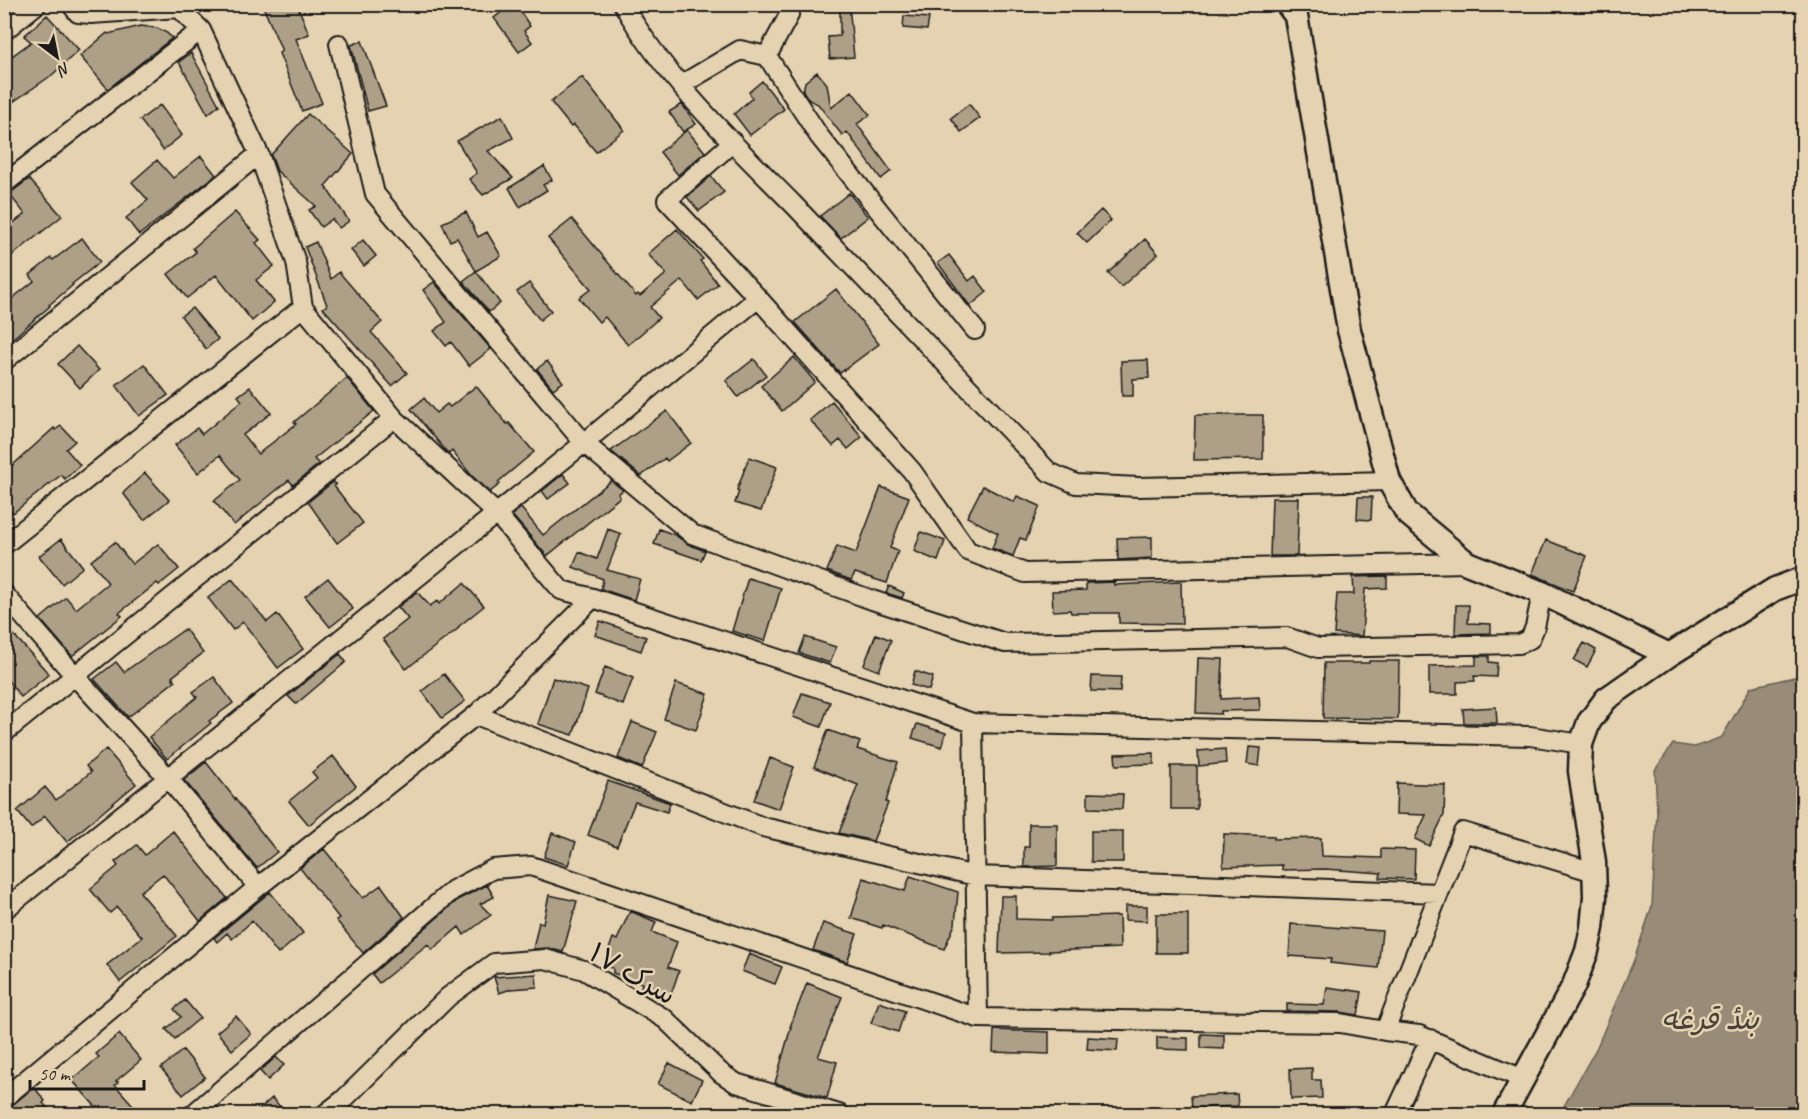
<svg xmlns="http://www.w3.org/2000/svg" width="1808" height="1119" font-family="Caveat,'Playpen Sans Arabic',sans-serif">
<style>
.water{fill:#988c78;stroke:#665f53;stroke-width:1.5}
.building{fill:#ada087;stroke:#1c1c1c;stroke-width:1.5}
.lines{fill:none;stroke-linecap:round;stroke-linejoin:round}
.minor-casing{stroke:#1c1c1c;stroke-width:22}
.major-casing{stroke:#1c1c1c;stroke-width:27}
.minor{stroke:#e5d2b0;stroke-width:18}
.major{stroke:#e5d2b0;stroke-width:22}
.labels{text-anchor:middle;stroke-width:5;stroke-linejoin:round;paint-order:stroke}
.street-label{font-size:28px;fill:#1c1c1c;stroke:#e5d2b0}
.water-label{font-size:30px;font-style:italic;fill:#47433c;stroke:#e5d2b0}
</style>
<rect width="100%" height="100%" fill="#e5d2b0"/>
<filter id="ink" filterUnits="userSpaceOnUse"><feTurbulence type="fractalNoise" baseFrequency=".0167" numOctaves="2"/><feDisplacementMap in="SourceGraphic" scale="12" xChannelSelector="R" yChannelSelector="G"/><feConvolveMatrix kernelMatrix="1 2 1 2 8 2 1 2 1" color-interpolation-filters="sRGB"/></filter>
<g filter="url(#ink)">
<path class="water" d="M1803,675v439h-227l-12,-8 33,-59 37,-87 18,-54 5,-94 -2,-42 18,-26 22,3 27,-10 29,-50z"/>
<path class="building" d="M262,4h35l12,30 -13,5 26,64 -20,8 -23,-58 3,-2z
M512,4h3l15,22 -6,5 8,11 -13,10 -25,-34z
M840,4h9l5,53 -24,2 -2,-22 12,-1z
M47,15l32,35 -27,25 -48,33v-46l27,-20 -7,-6z
M904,16l25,2 -2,12 -24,-2z
M141,26l16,2 10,5 5,5 -64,51 -28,-33 27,-23 1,1z
M362,41l24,65 -18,5 -17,-66z
M191,53l28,52 -11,9 -29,-52z
M817,72l10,12 4,24 21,-17 18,24 -13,9 34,47 -10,8 -34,-47 -5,3 -24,-31 -9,-4 -6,-9 2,-9z
M582,77l42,53 -28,22 -22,-27 -3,2 -20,-25z
M762,81l22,28 -34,26 -16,-21 18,-16 -3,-6z
M682,104l14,20 -13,8 -14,-20z
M969,104l11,14 -19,14 -10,-14z
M160,105l22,30 -19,15 -23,-30z
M308,114l45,40 -28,32 24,35 -10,7 -7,-9 -11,8 -12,-17 7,-4 -39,-35 -6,-16z
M502,116l11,22 -25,13 25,27 -30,17 -14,-16 8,-6 -20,-32z
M687,130l18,22 -27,23 -18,-23z
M201,156l15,19 -77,60 -13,-17 22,-18 -16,-18 25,-22 16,18z
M544,166l8,14 -9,5 4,5 -27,17 -11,-19z
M711,176l13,16 -25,19 -12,-14z
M29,179l33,37 -58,46v-32l21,-16 -16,-20z
M849,193l19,24 -27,21 -21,-22z
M1101,210l10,10 -24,23 -10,-10z
M235,212l25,28 -4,3 18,23 -18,14 18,22 -22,19 -36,-46 -29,23 -19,-24 28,-22 -3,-4z
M466,212l12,25 9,-5 14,24 -25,15 -19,-33 -7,3 -8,-18z
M572,219l64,77 2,-2 2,2 26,-22 -18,-20 29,-25 26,30 -3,2 18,23 -20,16 -16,-20 -32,27 9,11 -31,27 -23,-28 -6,5 -20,-24 12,-9 -43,-51z
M82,238l18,24 -28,22 1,1 -24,20 1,1 -46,40v-41l30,-24 -4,-6 21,-17 2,2z
M1145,239l13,15 -37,33 -13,-14z
M363,240l13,16 -12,10 -13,-16z
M316,242l15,37 8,-7 43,50 -11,10 36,41 -15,13 -69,-78 4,-3 -22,-58z
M949,255l20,26 6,-5 12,16 -17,14 -32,-43z
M476,271l24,32 -11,9 -26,-31z
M434,282l57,67 -22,17 -18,-24 -5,4 -12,-15 12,-9 -23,-32z
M529,283l22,28 -11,9 -23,-28z
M836,289l43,55 -39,29 -45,-51z
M192,308l26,31 -12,10 -25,-33z
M77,346l22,24 -19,18 -22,-24z
M794,357l21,25 -33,29 -21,-25z
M754,359l12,16 -28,22 -12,-16z
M1148,360l1,18 -16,1v17h-11l-1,-35z
M547,361l16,21 -10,7 -16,-20z
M144,364l24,31 -29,21 -23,-31z
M347,378l27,33 -60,48 5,5 -26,21 -4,-5 -55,45 -20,-24 26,-21 -20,-25 -22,18 -23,-28 22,-17 5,6 40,-33 -4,-5 12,-9 21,26 -28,22 15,19 38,-30 -2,-2z
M476,386l31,38 2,-1 25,29 -36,30 2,2 -10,8 -18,-16 -20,-25 -3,3 -4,-4 -34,-41 13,-11 12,15 11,-9 3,3z
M832,401l30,36 -14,12 -8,-9 -7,6 -23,-26z
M667,411l24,32 -24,18 -2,-3 -24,18 -30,-25z
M1195,415h68v44l-69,1z
M61,426l14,15 -9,8 14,16 -15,14 -4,-4 -48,38 -9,-10v-30l50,-45 1,2z
M749,457l28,10 -16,44 -26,-8 4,-12 -2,-1z
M145,473l24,27 -25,20 -21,-27z
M563,474l7,9 -22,16 -6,-8z
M611,481l12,9 -5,4 2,3 -73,59 -35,-41 9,-7 22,27z
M333,482l3,2 -2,2 29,37 -26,20 -29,-41z
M983,486l31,16 3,-6 23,10 -14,34 -6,-2 -7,18 -21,-8 6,-15 -31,-16z
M881,487l28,10 -19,51 8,3 -11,32 -32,-10 -4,7 -24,-9 10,-25 19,7z
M1358,497h14l-1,23 -14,-1z
M1272,498h27l-2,58h-27z
M608,529l13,5 -14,36 33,9 -6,21 -33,-11 2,-10 -30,-12 6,-15 18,7z
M659,529l16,6 13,9 17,7 -4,9 -47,-16z
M921,532l24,9 -7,20 -24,-10z
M1152,537v21l-34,2 -1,-22z
M61,539l22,28 -21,17 -23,-28z
M1546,540l41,16 -14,35 -41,-17z
M115,542l17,22 26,-20 21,25 -20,16 -2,-2 -38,30 3,3 -50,40 -32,-37 26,-22 10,12 32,-26 -17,-22z
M1387,576v12l-22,1 -3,47 -28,-2 3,-40h17l-1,-17z
M328,578l25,31 -23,18 -25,-31z
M748,578l33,10 -16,53 -33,-10z
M232,579l35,43 10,-8 26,35 -25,19 -35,-46 -10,8 -25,-32z
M1114,582v3l67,-3 1,42 -63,-1v-10h-48l-1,-3 -17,1 -1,-20 34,-1v-7z
M464,583l20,23 -26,21 1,1 -53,41 -23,-30 25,-20 -10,-12 19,-15 13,14 7,-5 2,3z
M889,586l15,7 -2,5 -16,-5z
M1456,605h13l-1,18 23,1v9l-36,1z
M600,621l46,16 -5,14 -46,-16z
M4,624l45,50 -28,23 -17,-21z
M185,629l18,24 -31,24 3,4 -47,36 -34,-38 22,-17 8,10z
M876,634l15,6 -12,31 -15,-6z
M805,637l31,10 -6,16 -31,-10z
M1584,643l12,7 -9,17 -13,-7z
M340,654l6,8 -50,42 -8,-8z
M1476,656h13v6l8,1 -1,14 -22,-1 1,5 -18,1v12h-28v-28l47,-1z
M1198,658l25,1 -2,40 38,-2 1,13 -39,1v3l-25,-1z
M1369,661h30l-1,58 -75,-1 1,-55h45z
M605,667l28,11 -10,27 -28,-11z
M915,671l18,6 -4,13 -18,-5z
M444,674l21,27 -23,17 -20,-27z
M1092,676l29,1 -1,15 -29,-1z
M214,677l19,26 -24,18 2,2 -44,36 -18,-22 48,-40 -4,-5z
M553,678l35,11 -15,46 -35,-11z
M676,683l32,11 -12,36 -32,-11z
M802,693l28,9 -9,25 -28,-10z
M1496,707l1,16h-33l-1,-14z
M632,722l25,10 -15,36 -24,-10z
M917,724l29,9 -4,14 -30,-9z
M828,730l32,12 -3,7 41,13 -12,40 2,1 -15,38 -34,-8 19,-48 -44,-18z
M1249,747l12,1 -2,18 -12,-2z
M106,749l30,35 -69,58 -22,-26 -14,12 -14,-17 28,-24 11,13 35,-28 -5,-6z
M1225,749l1,14 -27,3 -1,-15z
M1154,753v11l-38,1 -1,-11z
M333,756l23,30 -47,39 -20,-24 28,-23 -5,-6z
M770,758l24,9 -15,42 -25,-9z
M206,762l71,90 -20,16 -73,-88z
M1171,766h26v43h-26z
M608,781l62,22 -3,9 -32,-10 -18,44 -29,-11z
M1397,783l48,2 -1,30 -15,31 -14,-7 11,-24 -30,-1z
M1088,793l35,1 -1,15 -34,-1z
M1029,824h28v42l-33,1v-20h5z
M173,831l54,67 -27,23 -37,-47 -23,18 37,44 -57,46 -13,-17 35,-28 -25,-30 -7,6 -20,-24 28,-23 -3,-4 22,-17 8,10z
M1091,831h32v31h-32z
M552,833l24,9 -8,23 -24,-8z
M1224,834l50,2v3l47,-1 1,18 59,2v-9l34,1 -1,29 -34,-1 1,-5 -56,-4 -43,1v-5l-59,2z
M324,849l39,49 18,-13 23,32 -41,36 -27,-33 3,-2 -39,-50z
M910,876l48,16 -3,32 -11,25 -61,-24 -1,3 -31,-10 12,-40 42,13z
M487,885l7,12 -14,7 11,11 -27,20 -5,-8 -27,23 -4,-6 -49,39 -7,-9 87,-75z
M270,892l33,41 -25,21 -26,-33 -20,18 -5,-6 -10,9 -3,-4z
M549,895l28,6 -14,51 -15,-4 -15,1 6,-27 4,1z
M1001,896h15v23l36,1v-2l67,-2 1,32 -71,3v1l-50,1z
M1125,906h22v15l-22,-1z
M630,911l26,11 -4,10 25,10 -9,25 11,4 -9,26 -29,-10 1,-4 -29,-10v-5l-10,-2 10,-28 4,2z
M1156,914h32v39h-32z
M823,923l34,11 -10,28 -34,-12z
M1291,924l91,7 -4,37 -48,-5 1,-4 -42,-3z
M749,954l33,13 -7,17 -33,-13z
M536,974l1,13 -26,2 -12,4 -5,-16z
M807,983l35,14 -24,60 19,5 -10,36 -52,-15 16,-56h-1z
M1327,987l35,5 -4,23 -18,-3 -53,-1v-7l37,1z
M185,1000l15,18 -25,21 -9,-10 15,-12 -7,-8z
M879,1002l26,9 -7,21 -27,-9z
M236,1016l15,18 -19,16 -15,-18z
M994,1030l55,2v22l-56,-2z
M119,1034l22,26 -25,21 2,1 -3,3 26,29h-39l-30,-34 27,-23 -3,-3z
M1201,1034l23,1v14l-23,-1z
M1088,1037l30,2 -1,12 -30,-2z
M1157,1037l31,1v12l-31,-1z
M183,1050l22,27 -22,18 -22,-27z
M276,1057l8,8 -16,15 -8,-9z
M669,1063l33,17 -10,21 -34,-17z
M1312,1068v12h9l1,18 -31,1 -1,-30z
M34,1087l11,14 -2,2 10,11h-38l-6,-6z
M1237,1094l1,12 -46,2 -1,-12z
M272,1098l15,16h-33z"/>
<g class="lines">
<g class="minor-casing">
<path id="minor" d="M71,4l7,9 13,1 88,-6 22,22 58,124 37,108 7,45 91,111 102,95 65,77 32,8 380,125 557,13 51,8
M623,4c42,75 111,140 171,201 85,89 170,178 255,267l27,12 63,3 250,-6
M4,31l33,-27
M339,44l36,150 209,249 108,91 180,66 133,43 282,-6 31,11 201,-4 11,-5 5,-12 7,-34
M767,56l22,-41 1,-11
M681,85l59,-35 27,6 52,80 156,194
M733,142l-66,58 91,98 154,173 56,80 57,22 442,-10
M4,184l197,-154
M4,361l255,-207
M4,545l299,-238
M4,594l71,82 93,102 90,109 218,-172 117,-117
M476,715l287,112 213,49 463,17
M973,723l5,295
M4,733l390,-315
M4,910l580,-467 174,-145
M1523,1079l-104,-44 -34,-4 78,-199 131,40
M4,1098l254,-211
M193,1114l260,-224 40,-21 38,-3 447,152 362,5 45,8
M325,1114l18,-14 105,-103 46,-34 51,-4 39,11 81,49 56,54 15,10 103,31
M1395,1114l35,-75"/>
</g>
<g class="major-casing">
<path id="major" d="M1287,4l9,12 53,314 40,151 18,32 60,50 75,30 127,62
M1504,1114l70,-129 13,-34 5,-23 3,-31 -1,-35 -14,-91 1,-27 8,-22 17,-23 63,-44 106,-66 29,-11"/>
</g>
<use href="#minor" class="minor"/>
<use href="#major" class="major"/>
</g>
</g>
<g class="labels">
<g class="street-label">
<text transform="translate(633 973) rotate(30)" y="10">سرک ۱۷</text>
</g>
<g class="water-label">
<text x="1710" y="1029">بندٔ قرغه</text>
</g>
</g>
<rect width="1808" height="1119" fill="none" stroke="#e5d2b0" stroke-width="24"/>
<rect x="12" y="12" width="1784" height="1095" fill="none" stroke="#1c1c1c" stroke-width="2" filter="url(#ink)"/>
<g transform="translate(57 57) rotate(148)" stroke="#e5d2b0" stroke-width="4.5" paint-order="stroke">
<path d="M0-4.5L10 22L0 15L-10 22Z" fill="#1c1c1c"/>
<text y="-9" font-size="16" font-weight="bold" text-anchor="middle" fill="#1c1c1c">N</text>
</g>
<path d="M30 1080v9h114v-9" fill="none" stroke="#1c1c1c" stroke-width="3"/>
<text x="39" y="1080" font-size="18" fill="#1c1c1c" stroke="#e5d2b0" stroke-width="4.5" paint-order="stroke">50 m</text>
</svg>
